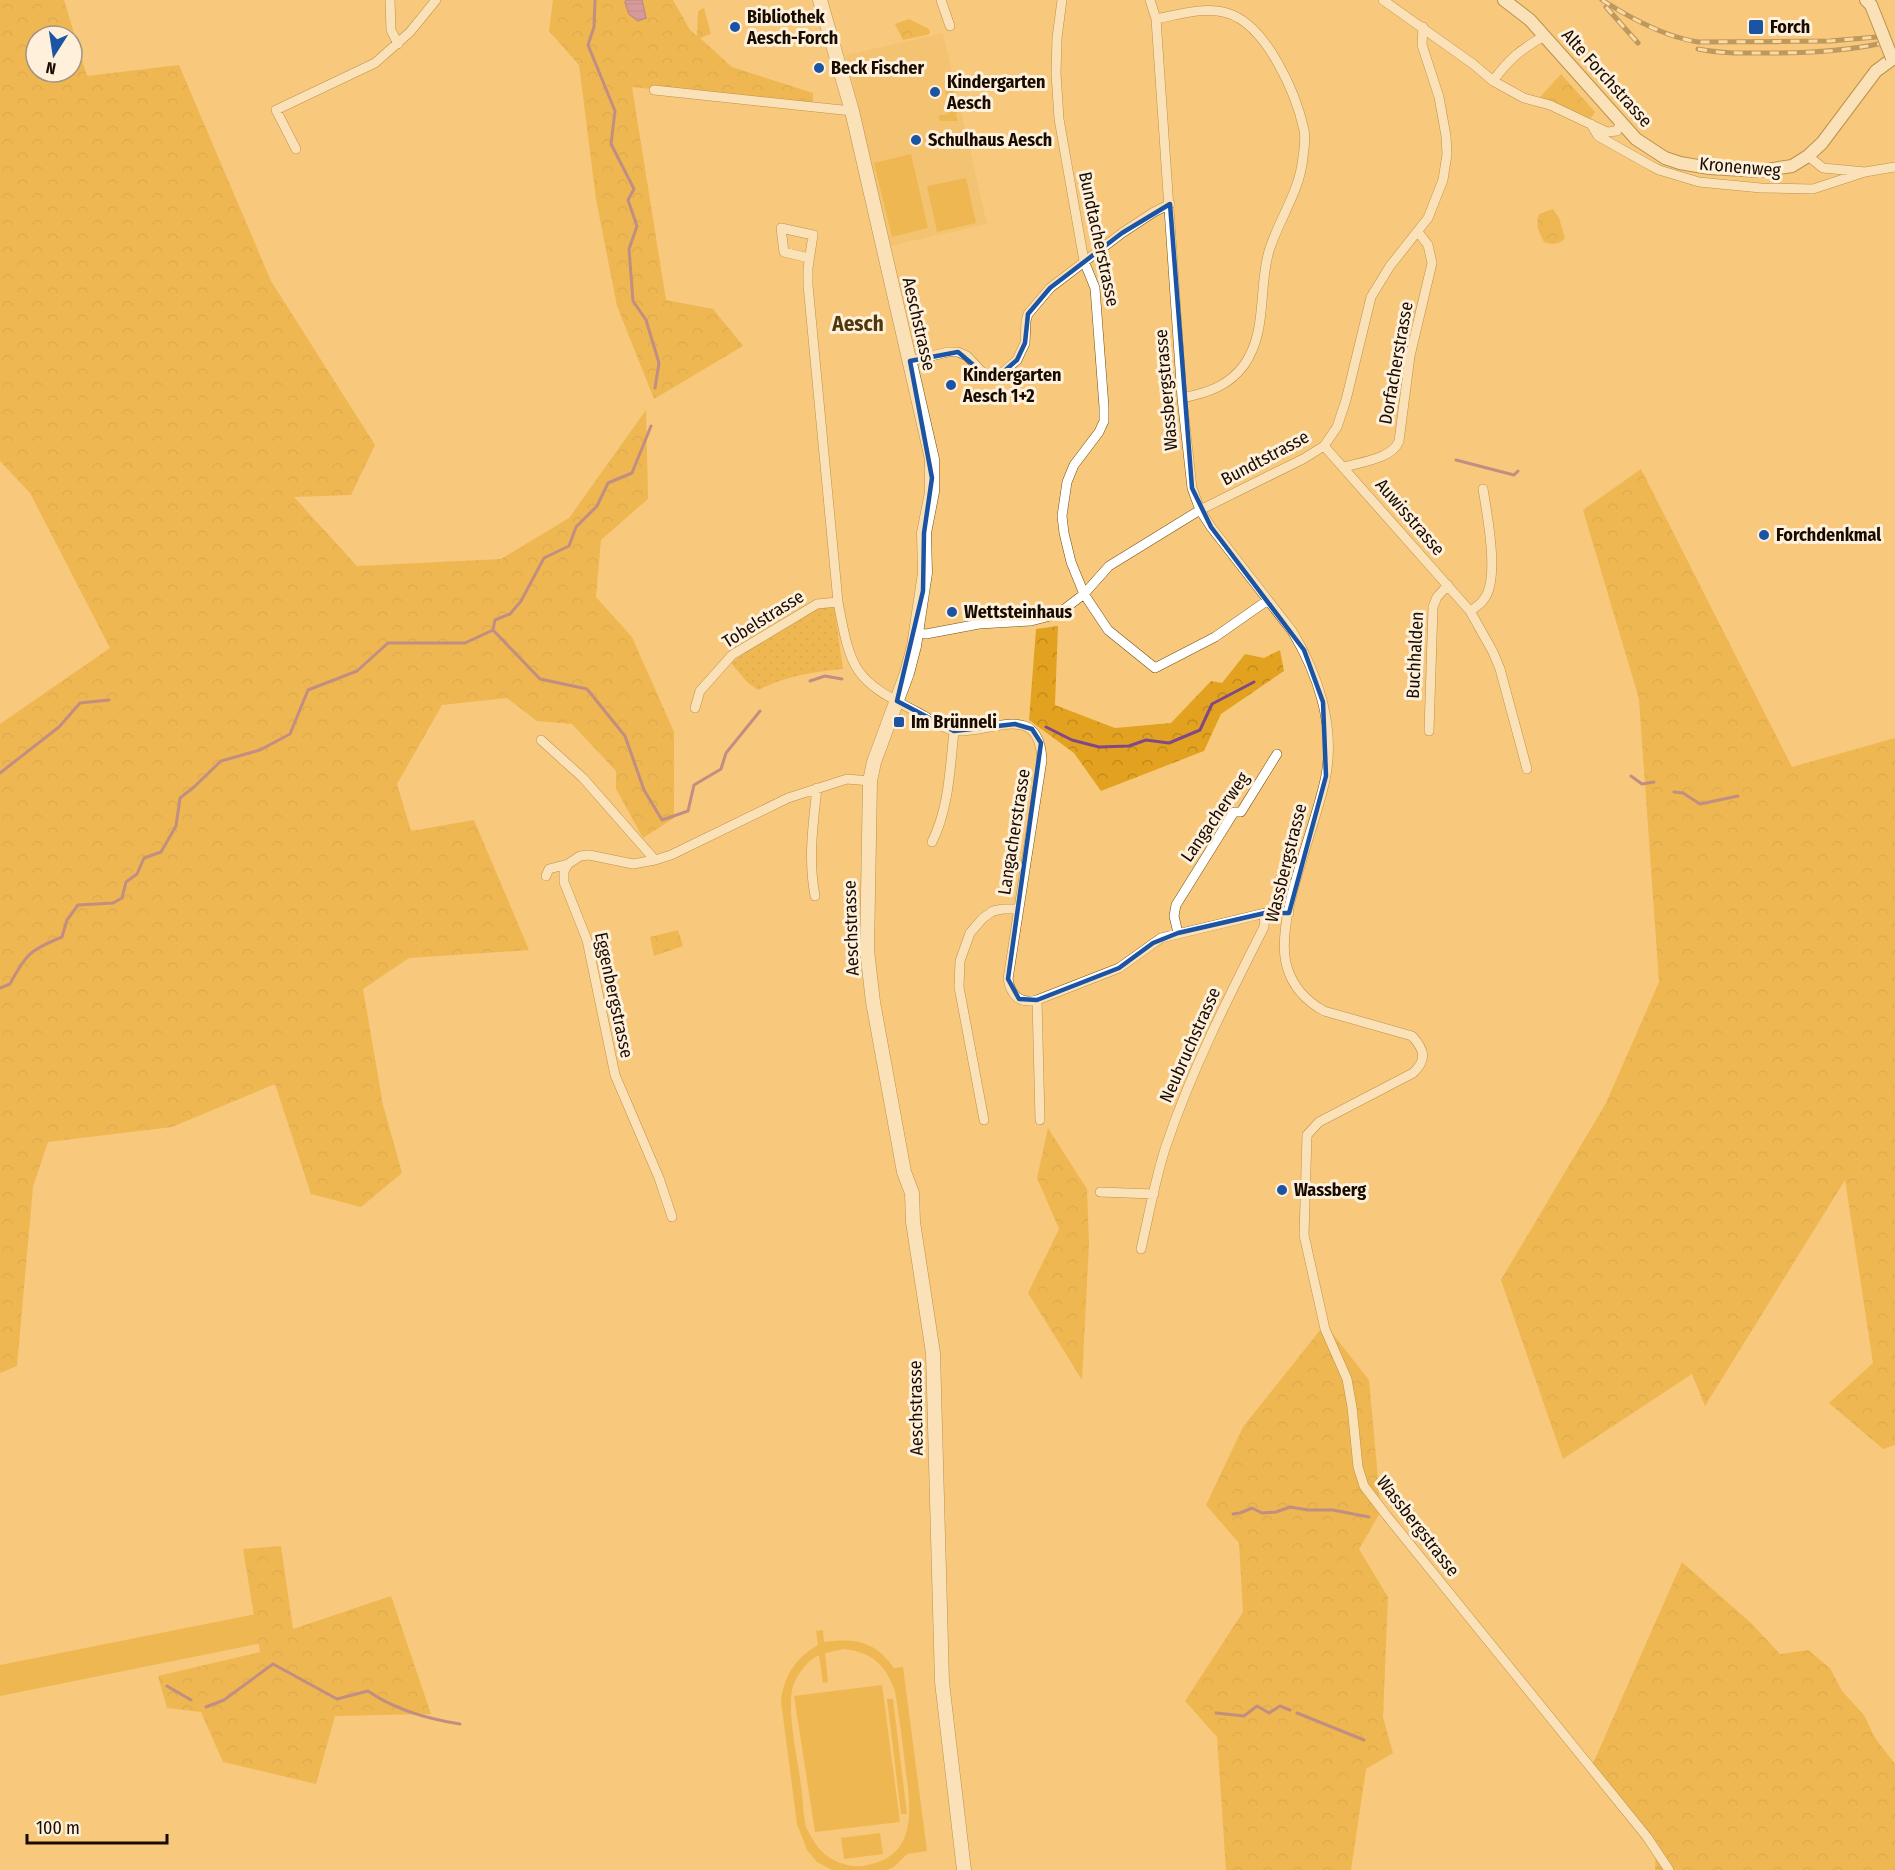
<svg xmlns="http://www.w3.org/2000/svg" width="1895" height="1870" font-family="'Fira Sans Condensed',sans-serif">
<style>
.built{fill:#f0bc67}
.grass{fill:#e2a220;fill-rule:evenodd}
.forest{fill:url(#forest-crowns);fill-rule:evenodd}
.garden{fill:url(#garden-dots)}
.water{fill:url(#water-rules);stroke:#804888;stroke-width:1.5}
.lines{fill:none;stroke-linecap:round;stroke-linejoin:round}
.stream{stroke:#804888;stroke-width:3}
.minor-casing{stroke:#715010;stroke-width:10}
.tertiary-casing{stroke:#715010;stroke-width:14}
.secondary-casing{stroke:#715010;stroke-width:15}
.minor{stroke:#fff;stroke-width:9}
.tertiary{stroke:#fff;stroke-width:12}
.secondary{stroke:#fff;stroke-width:14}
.rail-casing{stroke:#795d36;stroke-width:5}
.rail{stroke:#fef0da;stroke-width:3;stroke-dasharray:9;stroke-linecap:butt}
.tertiary-bridge-casing{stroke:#715010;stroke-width:14;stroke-linecap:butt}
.tertiary-bridge{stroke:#fff;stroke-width:12}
.marked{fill:none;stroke:#1b53a5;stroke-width:4.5;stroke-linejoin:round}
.poi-dot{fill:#1b53a5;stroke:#fef0da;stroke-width:2}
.labels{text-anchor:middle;stroke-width:6;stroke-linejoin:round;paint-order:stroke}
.poi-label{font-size:18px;font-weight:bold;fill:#180b00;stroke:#fef0da;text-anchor:start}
.street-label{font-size:18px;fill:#180b00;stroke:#fef0da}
.quarter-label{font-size:21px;font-weight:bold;fill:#50380e;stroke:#fef0da}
</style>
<defs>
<pattern id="forest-crowns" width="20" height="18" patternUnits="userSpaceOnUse" patternTransform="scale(1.5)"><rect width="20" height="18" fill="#e2a220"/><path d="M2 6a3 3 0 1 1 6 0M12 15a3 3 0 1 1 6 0" fill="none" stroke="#c18a1b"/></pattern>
<pattern id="garden-dots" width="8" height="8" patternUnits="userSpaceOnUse" patternTransform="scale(1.5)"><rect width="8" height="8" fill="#e2a220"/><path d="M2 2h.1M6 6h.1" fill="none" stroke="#c18a1b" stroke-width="1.8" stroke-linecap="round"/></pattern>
<pattern id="water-rules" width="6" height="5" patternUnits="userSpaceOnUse" patternTransform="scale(1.5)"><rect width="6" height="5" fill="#ad62c3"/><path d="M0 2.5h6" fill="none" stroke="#8c4f9c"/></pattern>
</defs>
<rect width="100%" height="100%" fill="#f8c97c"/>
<path class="built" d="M943,33l44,191 -97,22 -44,-191z"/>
<path class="grass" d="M911,154l17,74 -36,9 -18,-74z
M966,178l10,45 -39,9 -10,-46z
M266,1612l6,29 -272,55v-31z
M823,1630l1,12c31,-4 51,-1 70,26l9,-1 24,184 -20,3 -13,13 -7,3h-55l-15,-8 -10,-12 -10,-26 -16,-123c3,-26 15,-43 37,-56l-2,-14zM844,1649c29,4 41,15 51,42 4,24 7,49 10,73 5,42 16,94 -43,102 -17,2 -38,-8 -47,-23 -3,-5 -7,-11 -9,-16 -3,-13 -3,-28 -5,-41 -3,-26 -15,-76 -8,-100 5,-13 14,-25 26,-31l4,28 5,-1 -3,-29z
M882,1685l18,137 -85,10 -21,-136z
M893,1699l14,115h-6l-14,-115z
M880,1833l3,21 -39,5 -3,-21z"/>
<path class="forest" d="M0,0h64l23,76 92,-11 92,216 104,164 -24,50 -57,2 63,69 144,-7 68,-41 77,-108 2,89 -47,41 -5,57 36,40 42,95v86l-31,20 -27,-49v-18l-44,-47 -35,-3 -30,-23 -65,7 -45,79 14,47 63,-11 55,130 -120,8 -46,31 20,116 19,68 -41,34 -50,-13 -36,-110 -103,43 -124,15 -15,45 -16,179 -17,7v-649l110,-76 -80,-155 -30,-32zM36,36h36v36h-36z
M553,0h120l17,30 7,6 1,-25 6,-3 7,26 -11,4 32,29 81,26v12l-181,-18 34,213 47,9 30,37 -89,53 -37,-93 -21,-107 -17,-134 -30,-34z
M909,19l20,10 1,5 -27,6 -8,-16z
M1561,74l34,38 -5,7 -50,-22z
M952,87l6,22 -2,6 2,6h-18l-2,-5 10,-2 1,-5 -4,-21z
M1553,209l6,9 6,20c-6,7 -13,7 -21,4 -5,-10 -9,-16 -5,-28z
M1641,469l151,298 103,-29v707l-12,4 -54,-46 44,-40 -28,-183 -140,226 -13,-32 -129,85 -62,-179 105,-177 53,-121 -20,-283 -56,-189z
M1058,626l-3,79 60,23 56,-5 40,-42 11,2 23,-29 19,4 16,-8 4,21 -63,43 -17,37 -103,40 -27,-38 -45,-33 7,-91z
M678,930l5,16 -29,10 -4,-19z
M1048,1128l39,61 2,55 -7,136 -54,-87 31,-64 -22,-51z
M1325,1324l44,56 12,131 -22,38 29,48 -5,120 10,36 -27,16 -15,101h-125l-9,-133 -32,-36 58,-89 -4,-69 -33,-38 37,-78z
M281,1546l12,83 98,-33 40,118 -96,2 -19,68 -93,-22 -22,-50 -34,-4 -9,-32 102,-24 -17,-103z
M1682,1562l70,62 28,30 28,-4 22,18 12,23 22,24 11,23 20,26v106h-240l1,-19 -65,-83z"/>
<path class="garden" d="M815,606h19l9,63c-31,3 -57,7 -85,21l-10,-7 -17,-20 39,-28z"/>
<path class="water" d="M626,0h16l4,18 -8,3 -9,-7 -4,-12z"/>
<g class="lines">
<path class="stream" d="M595,0l-1,27 -6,18 27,66 -4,33 23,45 -6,11 9,26 -8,23 4,52 13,19 13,43 -4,25
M1456,460l58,15 4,-4
M493,630l47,49 47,10 38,47 19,54 18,30 26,-9 6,-26 27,-16 5,-16 34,-42
M810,681l15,-5 17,3
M1046,727l26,13 27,7 30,-1 17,-6 23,3 31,-13 12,-26 42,-22
M0,773l59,-46 21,-24 29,-3
M1631,776l11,8 12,-2
M1674,792l9,1 17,11 38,-8
M0,988l10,-4c16,-30 20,-34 52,-47l5,-17 11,-15 35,-2 9,-5 4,-16 11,-8 7,-16 17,-6 15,-26 4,-28 14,-11 27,-26 39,-11 30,-16 18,-44 49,-19 31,-28h77l28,-13 2,-10 15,-6 11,-13 23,-43 25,-12 7,-19 21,-21 11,-23 24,-10 19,-47
M1233,1514l7,-1 12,-5 10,5 14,-1 14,-5 18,3h25l36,7
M167,1686l24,14
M206,1707l18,-7 49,-36 64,35 31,-8c27,19 60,28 92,33
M1216,1713l28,3 13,-10 12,7 11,-7 10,4
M1297,1713l67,27"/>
<g class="minor-casing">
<path id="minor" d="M390,0l1,30 7,14
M941,0l9,26
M1062,0l-5,38 -1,35 3,46 25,142 11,27 9,119v14l-5,11 -25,33 -7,17 -5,34 2,17 7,29 13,32 24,36 47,38 60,-31 53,-37
M1150,0l6,19 26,379 10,90 8,22 11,17 81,104c26,43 43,94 34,144 -9,51 -53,145 -39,192 6,20 19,34 37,44l88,25c13,14 15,24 1,37l-94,49 -12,13 -3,100 21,94 22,50 5,28 6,60 6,19 23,30 260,321 22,33
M1383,0l90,64 20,17 31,17 26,7 57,27 10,-1 3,-7
M1156,19c22,-4 48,-13 71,-6 39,11 69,80 77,117 2,9 0,19 -1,27 -3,34 -24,62 -34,94 -11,37 -1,80 -25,114 -15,21 -37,28 -62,33
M1493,81c16,-22 27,-31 51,-45
M654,90l198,21
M1591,124l7,12 48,27 13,7 40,12 62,6 52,1 52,-17
M296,149l-20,-39 99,-47 35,-31 26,-32
M1808,156l15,12 42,4 30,-5
M809,258l-25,-6 -3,-24 32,7 -5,33v17l30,317c13,70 16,78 81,111 11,6 26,17 37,18 37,2 83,-30 86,29l-34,219c3,17 12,25 29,21l82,-32 42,-30 104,-25h24
M910,361l38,-9h10l9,4 16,17 8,2 10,-1 16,-14 8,-17 1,-22 2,-7 22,-26 72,-55 32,-21 16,-8
M1324,446l146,165 23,41 7,17 27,100
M1344,467c17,-5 48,-8 55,-26l11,-85 22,-93 -4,-18 -10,-13
M1470,611c5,-3 11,-7 14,-12 16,-20 3,-85 -1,-110
M915,633l11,1 53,-10 52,-3 27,-7 26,-20 25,-28 91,-56 103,-51 21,-13 13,-19 9,-27 25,-103 19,-31 38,-48 15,-38 4,-26 -1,-18 -7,-39 -17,-52 1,-18
M695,708l5,-17 32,-36 85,-51 21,-2
M1429,731l4,-124 4,-10 11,-12
M541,740l42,38 72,82
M932,842c17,-34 18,-74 22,-111
M546,876l3,-7 19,-5
M815,896c-7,-37 -2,-71 2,-108
M1178,933l-4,-17 2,-11 58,-93h7l36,-58
M1037,1000l3,120
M984,1120l-25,-133 1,-26 10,-28 13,-15 10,-7 10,-2h16
M1100,1192l54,2
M672,1217l-13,-39 -44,-103 -28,-135 -23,-58v-11l4,-7 12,-8 9,-1 44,9 22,-4 16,-5 117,-57 59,-19 23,2
M1141,1249c8,-34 14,-70 25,-103 26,-77 62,-148 98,-219l1,-14"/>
</g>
<g class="tertiary-casing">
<path id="tertiary" d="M1504,0l26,20 106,119 29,19 15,5 29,5 51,3 32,-5 16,-10 14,-13 54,-72 19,-14
M1866,0l5,5 8,20"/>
</g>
<g class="secondary-casing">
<path id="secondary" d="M820,0l32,111 80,348v33l-8,41 1,40 -11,73 -7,27 -33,89 -4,19 -3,169 6,52 31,170 8,21 1,29 20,131 9,329 22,188"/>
</g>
<use href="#minor" class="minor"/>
<use href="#tertiary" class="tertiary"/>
<use href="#secondary" class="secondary"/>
<g class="rail-casing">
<path id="rail" d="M1602,0c28,18 63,37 96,42l132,-1 58,-5
M1606,7l32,36
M1698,49c25,5 49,4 74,4 38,0 74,-2 111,-10"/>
</g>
<use href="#rail" class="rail"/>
<g class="tertiary-bridge-casing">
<path id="tertiary-bridge" d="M1879,25l13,33"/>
</g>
<use href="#tertiary-bridge" class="tertiary-bridge"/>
</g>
<path d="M0 0H1895V1870H0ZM1170,204l22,284 19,39 93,123 19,52 3,74 -37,137h-24l-87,20 -25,10 -34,25 -82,32 -18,-1 -11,-20 33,-236 -9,-14 -17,-5 -61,7 -57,-30 26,-110 1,-58 8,-55 -22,-117 48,-9 25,21 18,1 16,-14 8,-17 3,-29 22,-26 72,-55z" fill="#f8c97c" fill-opacity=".55" fill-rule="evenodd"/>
<path class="marked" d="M1170,204l22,284 19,39 93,123 19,52 3,74 -37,137h-24l-87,20 -25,10 -34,25 -82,32 -18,-1 -11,-20 33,-236 -9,-14 -17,-5 -61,7 -57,-30 26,-110 1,-58 8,-55 -22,-117 48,-9 25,21 18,1 16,-14 8,-17 3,-29 22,-26 72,-55z"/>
<g class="poi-dot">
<circle cx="735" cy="27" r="6"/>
<rect x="1748" y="19" width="16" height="16" rx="3"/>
<circle cx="819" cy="68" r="6"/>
<circle cx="935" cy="92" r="6"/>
<circle cx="916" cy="140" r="6"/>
<circle cx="951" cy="385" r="6"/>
<circle cx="1764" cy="535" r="6"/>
<circle cx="952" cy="612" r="6"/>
<rect x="893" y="716" width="12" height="12" rx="3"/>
<circle cx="1282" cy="1190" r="6"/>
</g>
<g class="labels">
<g class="poi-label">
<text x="747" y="23">Bibliothek<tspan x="747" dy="21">Aesch-Forch</tspan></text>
<text x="1770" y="33">Forch</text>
<text x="831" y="74">Beck Fischer</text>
<text x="947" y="88">Kindergarten<tspan x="947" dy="21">Aesch</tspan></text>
<text x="928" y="146">Schulhaus Aesch</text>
<text x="963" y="381">Kindergarten<tspan x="963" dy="21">Aesch 1+2</tspan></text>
<text x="1776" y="541">Forchdenkmal</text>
<text x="964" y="618">Wettsteinhaus</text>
<text x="911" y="728">Im Brünneli</text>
<text x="1294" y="1196">Wassberg</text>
</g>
<g class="street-label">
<text transform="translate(1607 78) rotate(48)" y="6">Alte Forchstrasse</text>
<text transform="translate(1740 167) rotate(5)" y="6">Kronenweg</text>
<text transform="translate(1099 239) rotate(78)" y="6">Bundtacherstrasse</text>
<text transform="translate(919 324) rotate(77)" y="6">Aeschstrasse</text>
<text transform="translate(1396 363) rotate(-80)" y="6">Dorfacherstrasse</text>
<text transform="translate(1166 390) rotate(-95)" y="6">Wassbergstrasse</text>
<text transform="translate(1265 458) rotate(-28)" y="6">Bundtstrasse</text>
<text transform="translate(1410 517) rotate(49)" y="6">Auwisstrasse</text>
<text transform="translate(763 619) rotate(-32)" y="6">Tobelstrasse</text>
<text transform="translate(1415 655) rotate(-87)" y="6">Buchhalden</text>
<text transform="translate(1215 817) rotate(-55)" y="6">Langacherweg</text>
<text transform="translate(1014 832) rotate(-81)" y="6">Langacherstrasse</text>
<text transform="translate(1286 863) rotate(-76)" y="6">Wassbergstrasse</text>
<text transform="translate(851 928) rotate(-92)" y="6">Aeschstrasse</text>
<text transform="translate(614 995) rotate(78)" y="6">Eggenbergstrasse</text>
<text transform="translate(1190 1045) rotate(-66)" y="6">Neubruchstrasse</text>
<text transform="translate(916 1408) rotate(-91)" y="6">Aeschstrasse</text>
<text transform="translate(1418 1526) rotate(52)" y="6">Wassbergstrasse</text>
</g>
<g class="quarter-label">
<text x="858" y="331">Aesch</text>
</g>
</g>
<g transform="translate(54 54) rotate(192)"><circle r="28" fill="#fef0da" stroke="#a29483" stroke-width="1.5"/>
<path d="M0-4.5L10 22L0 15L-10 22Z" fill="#1b53a5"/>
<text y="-9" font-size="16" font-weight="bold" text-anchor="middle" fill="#180b00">N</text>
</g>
<path d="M27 1834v9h140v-9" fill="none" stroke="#180b00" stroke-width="3"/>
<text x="36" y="1834" font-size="18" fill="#180b00" stroke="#fef0da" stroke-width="4.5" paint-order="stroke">100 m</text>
</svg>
